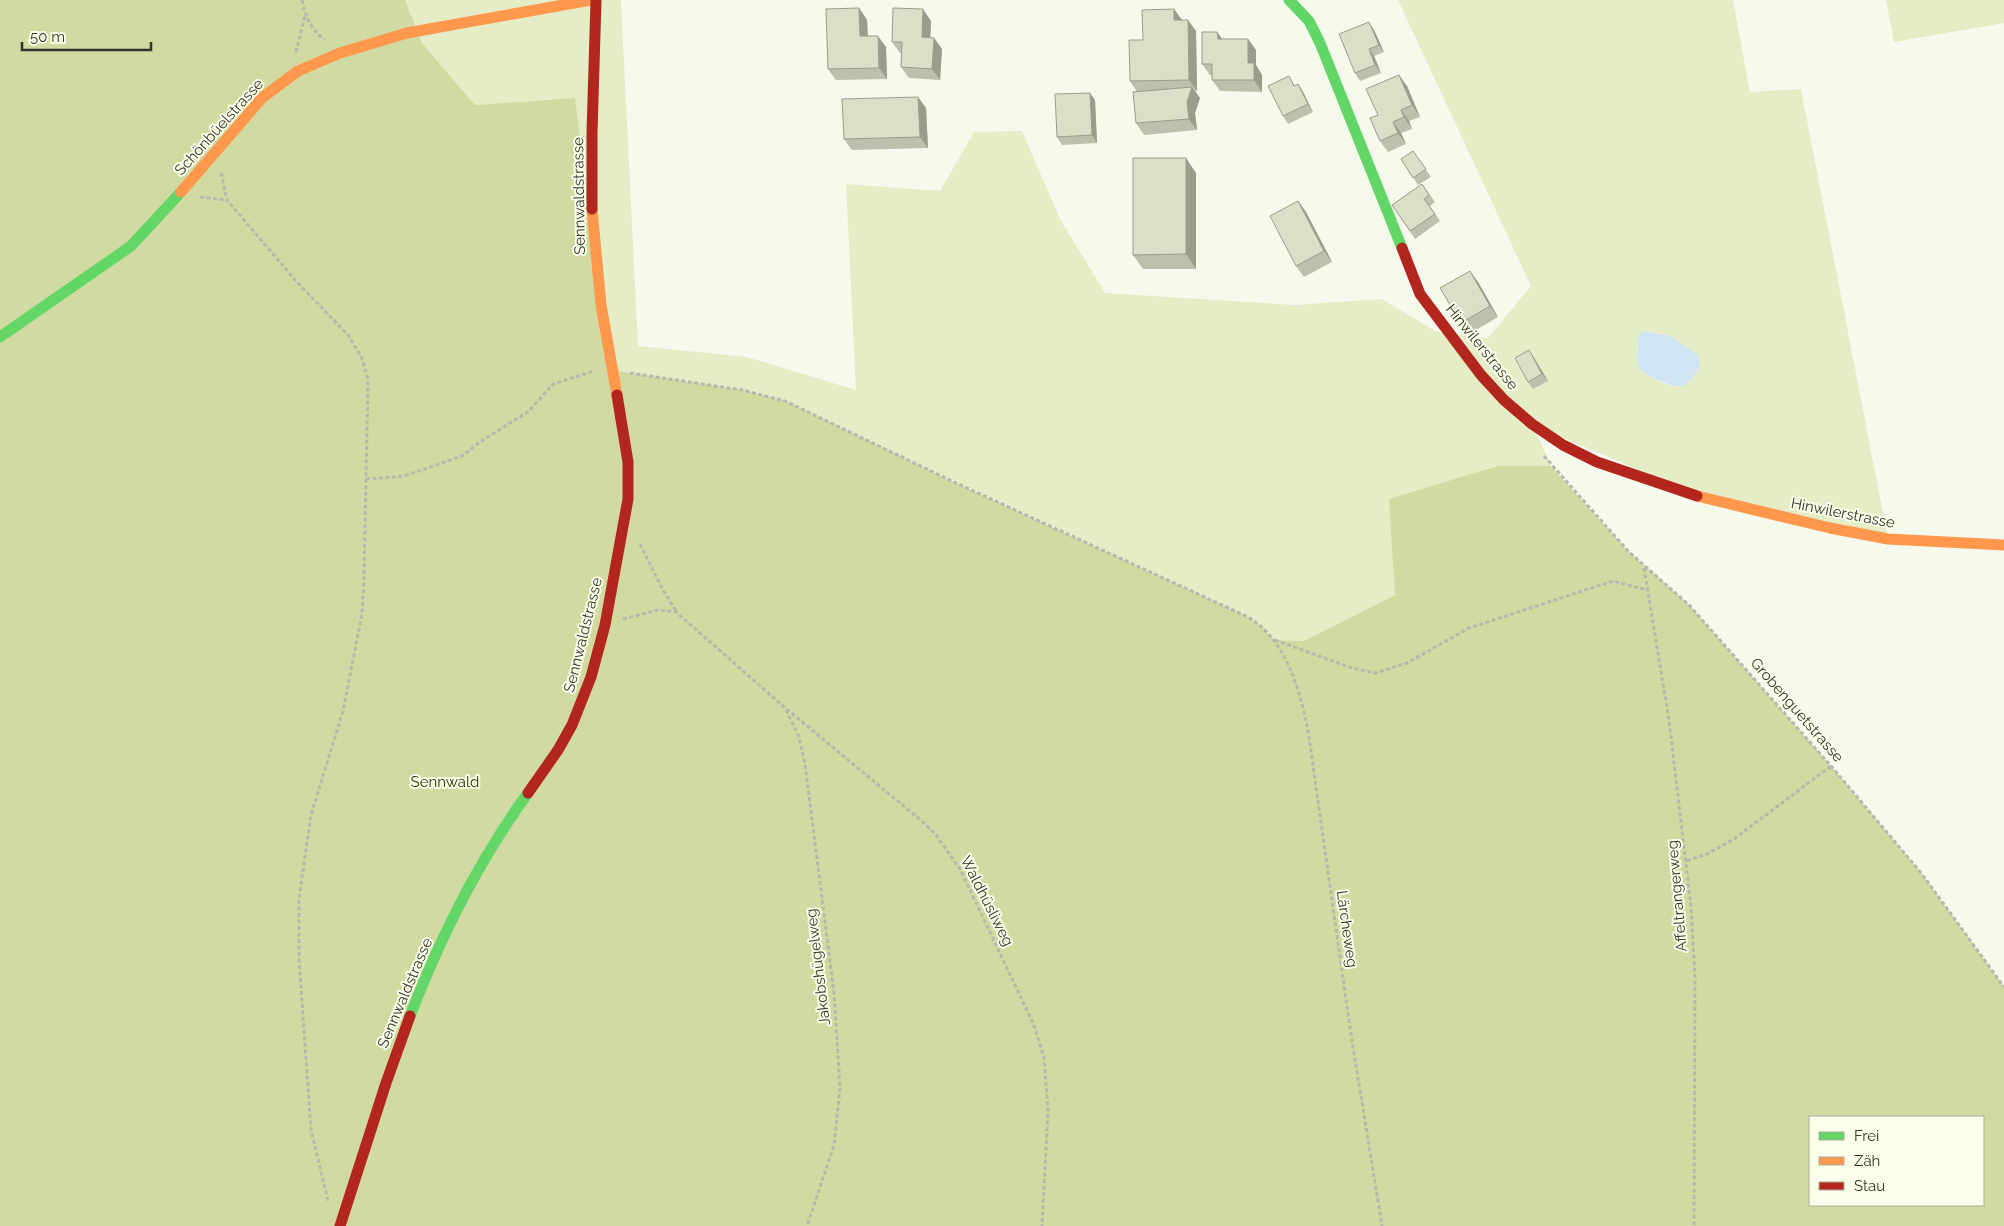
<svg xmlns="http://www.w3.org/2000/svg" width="2004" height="1226" font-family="Raleway,sans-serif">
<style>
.green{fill:#e4edc6;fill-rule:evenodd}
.forest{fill:#d0daa1;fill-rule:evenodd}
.water{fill:#d1e4f4}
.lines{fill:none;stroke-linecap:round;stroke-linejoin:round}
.path{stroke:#b6b9ac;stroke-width:3;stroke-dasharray:4 2.5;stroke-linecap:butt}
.fast{stroke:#63d668;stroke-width:11}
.slow{stroke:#ff974d;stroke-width:11}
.jam{stroke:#b3261e;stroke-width:11}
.wall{fill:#bbc1ac}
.shaded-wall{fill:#999d8c}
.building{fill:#dae0c8;stroke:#999d8c}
.labels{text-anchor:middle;stroke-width:4;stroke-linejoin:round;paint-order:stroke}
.street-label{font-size:15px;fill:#33342c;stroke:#f9ffe8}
.park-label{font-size:15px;fill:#2d330b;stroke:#f9ffe8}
</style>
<rect width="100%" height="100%" fill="#f6faed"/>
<path class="green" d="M405,0h216l17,346 109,11 109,33 -10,-206 94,7 34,-59 48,-1 38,88 45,74 189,12 88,-6 55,33 51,6 43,-52 -133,-286h335l17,92 51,-3 87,450 -176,-38 -179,-76 18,41h-53l-103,129 -91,46 -30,-1 -6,-8 -22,-16 -473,-219 -31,-7 -131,-20 -36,-272 -100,7 -53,-62zM1646,331l24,5 28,19 2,11 -16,20c-14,3 -36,-9 -46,-19l-1,-27z
M1886,0h118v23l-110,19z"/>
<path class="forest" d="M0,0h405l17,43 53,62 100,-7 36,272 131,20 43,11 169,81 292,134 16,11 12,13 30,1 91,-46 -6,-96 109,-33h53l78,86 60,53 142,161 91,108 82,113v239h-2004zM1810,1117h173v88h-173z"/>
<path class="water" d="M1644,331l26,5 28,19 2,11c-4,6 -9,15 -15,19 -8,6 -41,-10 -46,-17 -4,-6 -1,-14 -1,-20 -1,-8 -2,-12 6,-17z"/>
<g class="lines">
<path class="path" d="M302,0c3,17 9,28 22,40
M296,52l9,-37
M221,173l6,27 69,81 52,54 13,21 7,23 -4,199 -2,36 -19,97 -32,104 -12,83v61l12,171 17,71
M200,197l27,3
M630,373l112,17 43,11 169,81 292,134c40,22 53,72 62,114l42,298 32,198
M1544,456l85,96 60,53 142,161 91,108 82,113
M366,479l38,-3 58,-20 18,-14 49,-31 24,-27 41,-13
M640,544l23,46 13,21
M1644,568l25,152 22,187 4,71 -1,248
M623,619l35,-9 18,2 107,94 140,116 13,13 24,34 73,154 11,34 4,54 -6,115
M1275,640l77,28 23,5 32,-10 62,-35 144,-47 34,9
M786,710l13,27 6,27 29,229 6,95 -6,57 -27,81
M1687,861l22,-8 25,-14 97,-73"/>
<path class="fast" d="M1289,0l20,21 11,22 82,205
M0,337l131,-91 50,-54
M410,1016c30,-78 69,-156 118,-223"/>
<path class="slow" d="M181,192l81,-94 36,-27 42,-18 67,-20 184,-33
M592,209l9,96 16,90
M1697,496l133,32 58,11 116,6"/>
<path class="jam" d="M592,209v-76l4,-133
M1402,248l18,46 61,81 23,25 28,24 31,21 34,17 100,34
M528,793l30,-43 14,-25 19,-48 14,-52 23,-126v-37l-11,-67
M340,1226l46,-143 24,-67"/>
</g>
<path class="wall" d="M859,8l8,12 1,16 18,11 1,32 -51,1 -8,-11z
M1181,20l15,11 1,60h-2l5,7 -5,15 2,17 -53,5 -8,-12 1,-31 -7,-11 13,-41z
M931,21l-1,16 4,1 8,11 -2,31 -31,-2 -8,-11v-14h-1l-8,-11z
M1374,30l10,22 -10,4 7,17 -21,8 -5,-8z
M1217,32l5,7h26l8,11v15l6,10v17l-42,-1 -8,-11v-5h-2l-8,-11z
M1289,76l6,10 3,-2 5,8 10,20 -25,12 -5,-8z
M1407,86l13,31 -11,4 3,8 -11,4 5,11 -18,8 -8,-11 -2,-26z
M1095,100l2,43 -35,2 -5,-8z
M926,108l2,40 -76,2 -8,-11z
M1413,151l18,26 -13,8 -17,-26z
M1196,173v96h-53l-10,-14z
M1422,184l13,18 -5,4 10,15 -25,18 -23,-34z
M1298,201l8,11 26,50 -28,15 -8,-11z
M1478,282l20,35 -29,17 -8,-11z
M1534,358l14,23 -15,8 -5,-7z"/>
<path class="shaded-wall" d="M859,8l8,12 1,27 -8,-11z
M923,9l8,12 -1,27 -8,-11z
M1174,9l8,11h-8z
M1188,20l8,11 1,60 -8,-11z
M1369,22l5,8 10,22 -5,-7z
M1217,32l8,11 -7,-4z
M878,36l8,11 1,32 -8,-11z
M934,38l8,11 -2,31 -8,-11z
M1248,39l8,11v15l6,10v17l-8,-12 -6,-17z
M1369,49l5,7 7,17 -6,-8z
M1399,75l8,11 13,31 -8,-12z
M1298,84l5,8 10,20 -5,-8z
M1192,87l8,11 -5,15 2,17 -8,-11 -2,-17z
M1090,93l5,7 2,43 -5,-8z
M918,97l8,11 2,40 -8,-11z
M1401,110l8,11 3,8 -8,-12z
M1393,122l8,11 5,11 -8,-11z
M1186,158l10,15v96l-10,-15z
M1298,201l8,11 26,50 -8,-11z
M1470,271l8,11 20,35 -8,-11z
M1529,350l5,8 14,23 -6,-7z"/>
<path class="building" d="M859,8l1,28h18l1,32 -51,1 -2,-60z
M893,8l30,1 -1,28 12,1 -2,31 -31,-2 1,-25h-10z
M1174,9v11h14l1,60 -59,1 -1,-41h14l-1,-30z
M1369,22l10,23 -10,4 6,16 -20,8 -16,-39z
M1202,32h15l1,7h30v24h6v17h-42v-16h-10z
M1399,75l13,30 -11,5 3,7 -11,5 5,11 -18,8 -10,-23 8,-3 -12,-26z
M1289,76l5,10 4,-2 10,20 -25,12 -15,-30z
M1192,87l-5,15 2,17 -53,4 -3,-31z
M1090,93l2,42 -35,2 -2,-43z
M918,97l2,40 -76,2 -2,-40z
M1413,151l13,18 -13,9 -12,-19z
M1133,158h53v96l-53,1z
M1422,184l7,11 -5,4 11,15 -25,17 -18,-26z
M1298,201l26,50 -28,15 -26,-50z
M1470,271l20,35 -29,17 -21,-35z
M1529,350l13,24 -14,8 -13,-24z"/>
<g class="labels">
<g class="street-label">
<text transform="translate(219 127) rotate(-48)" y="5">Schönbüelstrasse</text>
<text transform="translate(579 196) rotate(-91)" y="5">Sennwaldstrasse</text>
<text transform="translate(1482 347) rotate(51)" y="5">Hinwilerstrasse</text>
<text transform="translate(1843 513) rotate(11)" y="5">Hinwilerstrasse</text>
<text transform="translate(583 635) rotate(-76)" y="5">Sennwaldstrasse</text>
<text transform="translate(1797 710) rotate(49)" y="5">Grobenguetstrasse</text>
<text transform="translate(1677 896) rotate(-95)" y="5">Affeltrangerweg</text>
<text transform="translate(987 901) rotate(63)" y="5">Waldhüsliweg</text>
<text transform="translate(1347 929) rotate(82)" y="5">Lärcheweg</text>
<text transform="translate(818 967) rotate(-97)" y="5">Jakobshügelweg</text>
<text transform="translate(405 993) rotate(-67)" y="5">Sennwaldstrasse</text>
</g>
<g class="park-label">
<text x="445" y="787">Sennwald</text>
</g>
</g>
<rect x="1809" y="1116" width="175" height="90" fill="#f9ffe8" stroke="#aaae9d"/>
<rect x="1819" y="1132" width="25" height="8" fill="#63d668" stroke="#aaae9d"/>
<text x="1854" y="1141" font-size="15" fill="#33342c">Frei</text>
<rect x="1819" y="1157" width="25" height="8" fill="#ff974d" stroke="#aaae9d"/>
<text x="1854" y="1166" font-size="15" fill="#33342c">Zäh</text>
<rect x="1819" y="1182" width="25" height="8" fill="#b3261e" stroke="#aaae9d"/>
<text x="1854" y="1191" font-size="15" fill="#33342c">Stau</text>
<path d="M22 42v8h129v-8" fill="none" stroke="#33342c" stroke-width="2.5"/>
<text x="30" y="42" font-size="15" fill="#33342c" stroke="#f9ffe8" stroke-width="4" paint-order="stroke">50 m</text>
</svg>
